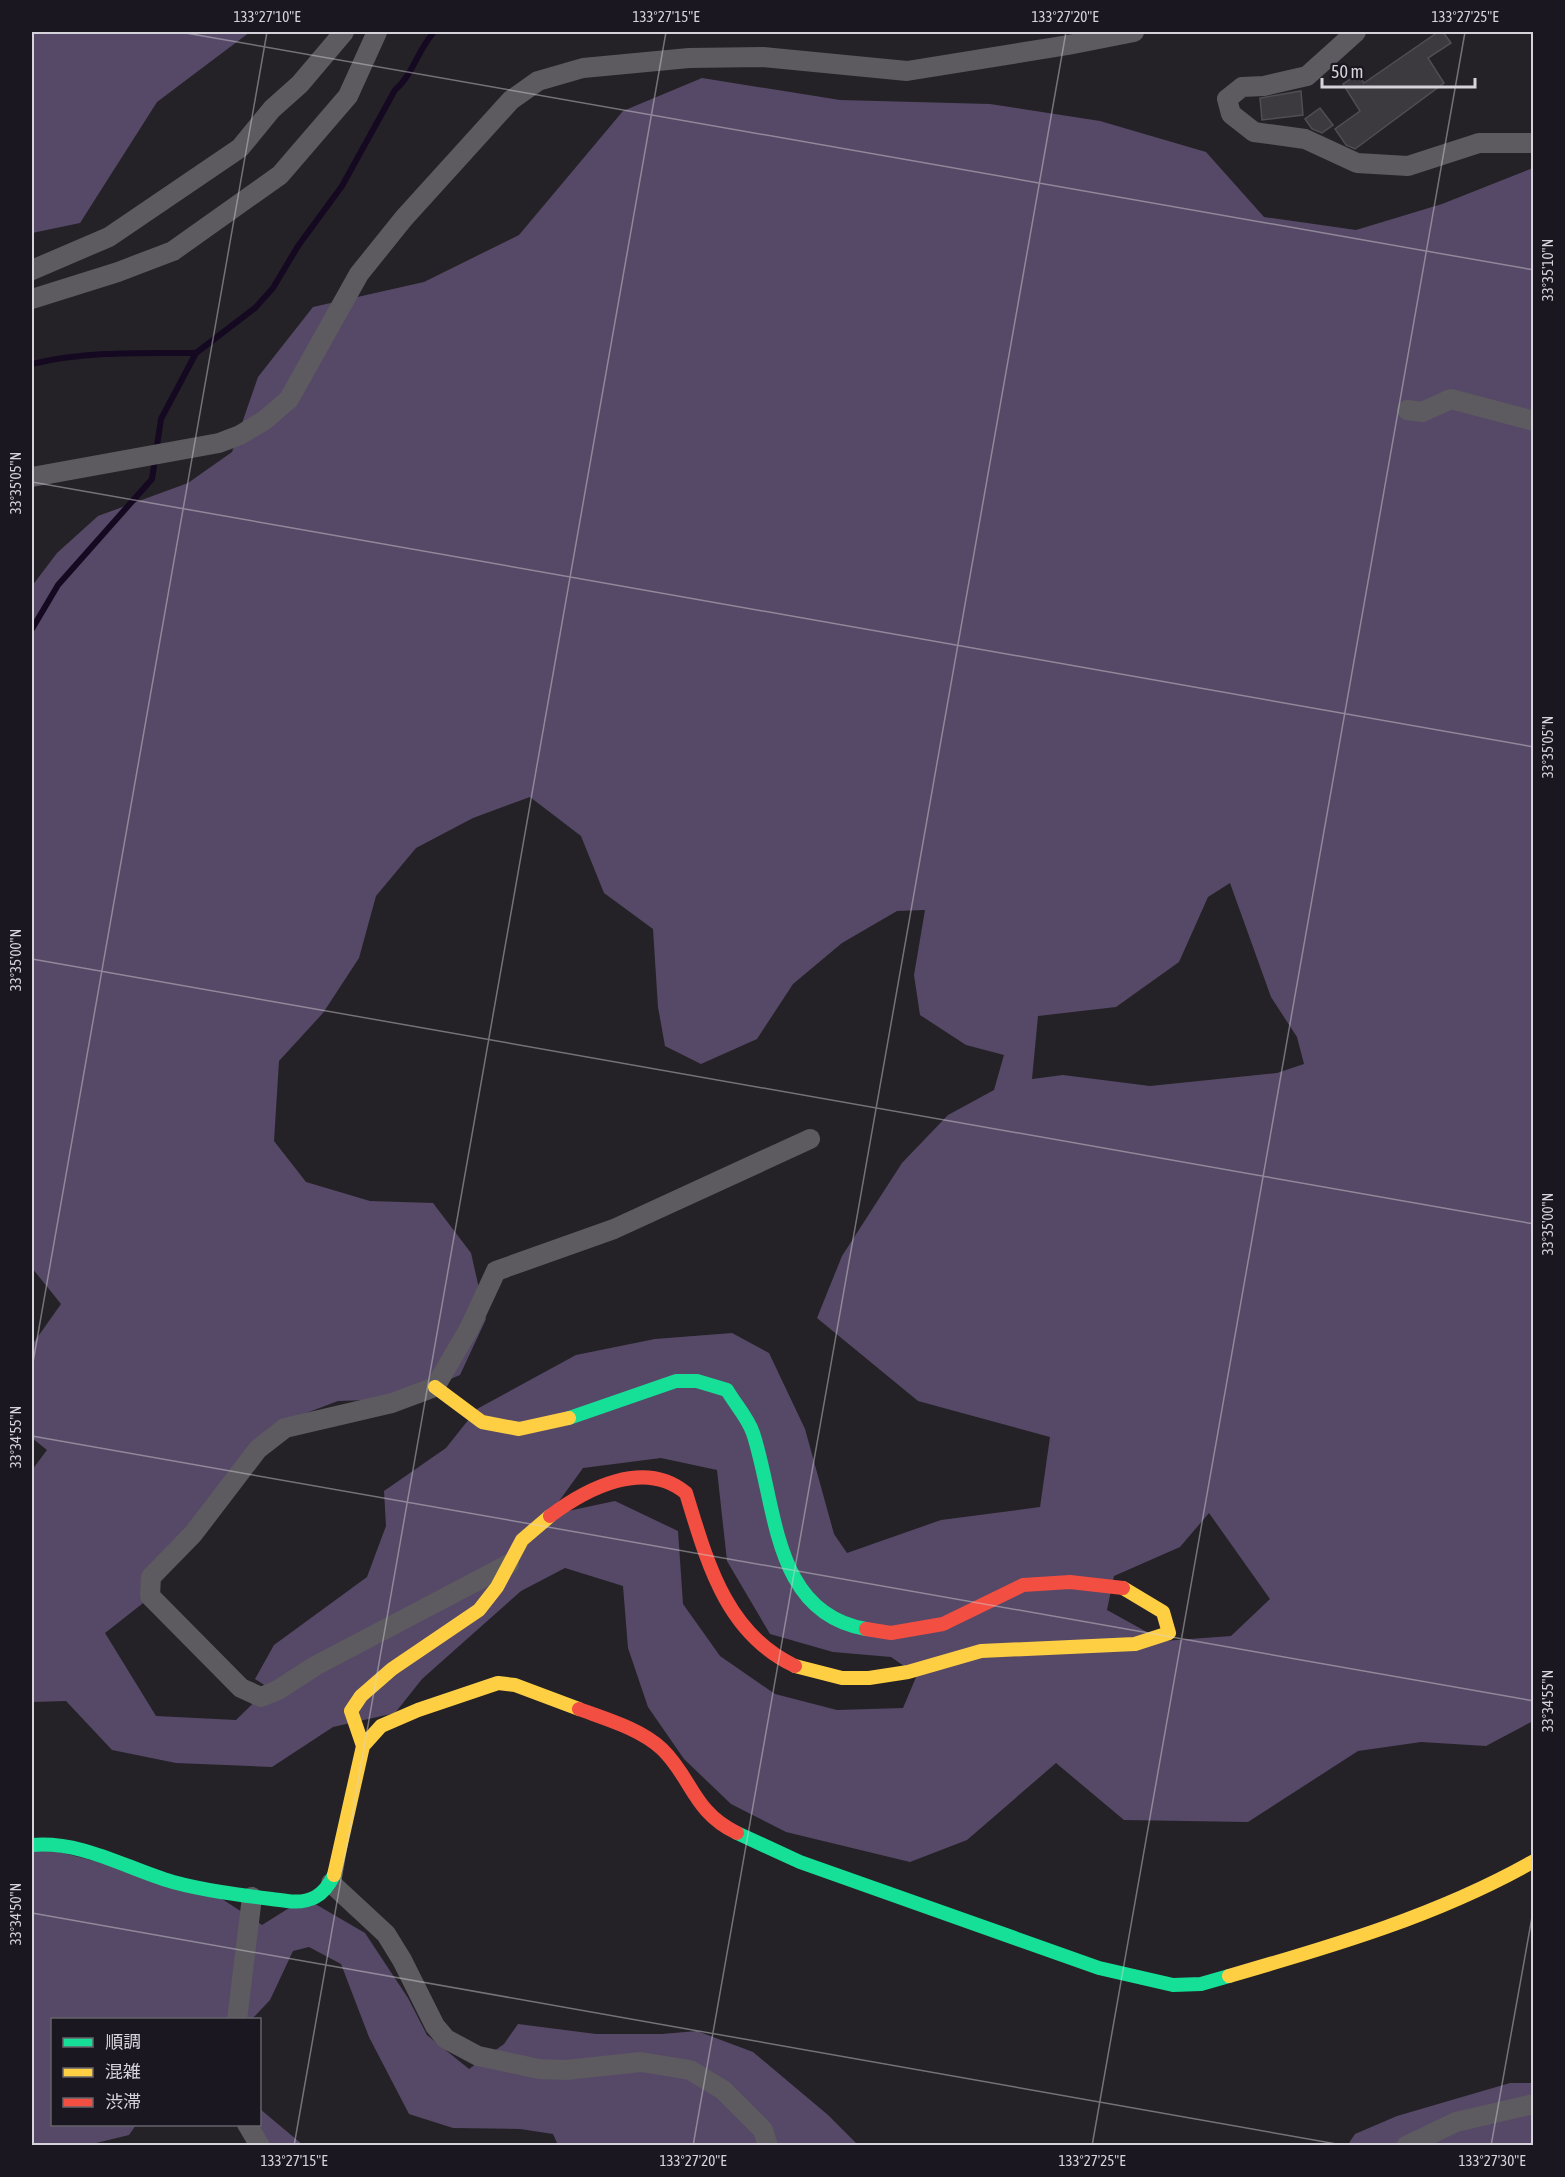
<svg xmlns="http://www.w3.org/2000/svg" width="1565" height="2177" font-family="'Asap Condensed','Noto Sans JP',sans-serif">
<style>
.forest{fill:#564967;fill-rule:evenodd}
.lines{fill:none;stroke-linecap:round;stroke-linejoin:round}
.stream{stroke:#150922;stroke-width:6}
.building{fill:#3c3a3f;stroke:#4f4e52;stroke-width:1.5}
.street{stroke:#5d5a60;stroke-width:20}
.fast{stroke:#16e098;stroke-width:14}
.slow{stroke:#ffcf43;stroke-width:14}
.jam{stroke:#f24e42;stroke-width:14}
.ticks{fill:none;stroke:#d6d4da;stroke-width:1.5;stroke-opacity:0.45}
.neatline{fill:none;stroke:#d6d4da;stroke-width:2}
.ticks-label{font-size:15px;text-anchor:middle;fill:#d6d4da}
</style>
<rect width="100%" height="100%" fill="#242227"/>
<path class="forest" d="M32,32h218l-93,70 -77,121 -48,10z
M702,78l138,22 150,4 110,17 106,31 58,65 92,13 86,-26 91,-36v1553l-47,25 -65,-4 -63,9 -110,71 -124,-2 -68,-57 -89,77 -57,22 -124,-30 -55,-28 -47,-45 -36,-52 -20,-59 -5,-62 -58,-18 -44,23 -99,88 -27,34 -62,14 -61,40 -96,-4 -64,-13 -46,-49 -34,1v-232l15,-20 -15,-12v-93l29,-41 -29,-36v-682l25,-33 41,-37 90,-33 44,-31 26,-75 55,-70 111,-25 95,-47 104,-124zM530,797l51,39 23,57 49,36 5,78 7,39 36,18 56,-25 36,-55 49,-41 55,-32 28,-1 -11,65 6,40 46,30 38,10 -10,35 -46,25 -46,48 -60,93 -25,62 101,83 132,36 -10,70 -99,13 -94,33 -13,-19 -29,-105 -36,-76 -37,-20 -77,6 -79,16 -99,54 -31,39 -62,43 2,35 -19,51 -93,68 -19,34 14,9 -33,32 -80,-4 -51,-83 42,-33 23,-42 107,-134 61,-23 64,-2 58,-24 26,-56 -15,-66 -38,-50 -63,-2 -64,-19 -32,-41 5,-80 44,-48 36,-55 17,-62 40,-48 57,-30zM1230,883l41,114 26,40 7,27 -27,9 -127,13 -87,-11 -31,4 6,-63 78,-9 63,-45 29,-65zM661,1458l56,12 10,91 43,73 63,18 58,5 26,18 -14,33 -66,2 -62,-16 -55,-38 -37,-52 -5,-73 -63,-30 -66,14 34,-47zM1209,1513l61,86 -39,37 -68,5 -56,-31 7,-34 66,-29z
M32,1845l176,45 54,35 43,-27 60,35 43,65 19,37 42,34 35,-25 14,-20 78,10h66l35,-3 56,21 75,63 30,30h-300l-5,-11 -33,-5 -67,-1 -44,-14 -40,-77 -28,-73 -32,-17 -16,4 -23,49 -18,19 -200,1v104l84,1 -7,10 -41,10 -56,1z
M1510,2083h23v62l-186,1 8,-12 42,-18z
M260,2109l43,36h-38l-16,-20 11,-1z"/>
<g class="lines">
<path class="stream" d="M32,364c54,-13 109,-11 164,-11
M32,629l26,-44 94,-106 9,-60 35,-66 59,-45 18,-20 25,-42 44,-60 53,-96c18,-15 23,-41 39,-58"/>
</g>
<path class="building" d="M1438,32h5l8,11 -23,15 16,25 -89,66 -9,-4 -11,-16 25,-18 -17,-27 15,-10 6,9z
M1301,91l2,24 -41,5 -2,-22z
M1320,108l13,17 -11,8 -10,-4 -7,-10z"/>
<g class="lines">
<path class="street" d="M1356,32l-49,44 -43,10 -22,1 -15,12 4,15 23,18 51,7 52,24 51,3 71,-23h55
M32,270l77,-33 131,-89 32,-39 28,-25 44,-52
M32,299l86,-27 55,-21 107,-76 68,-79 29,-64
M1407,410l15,2 29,-13 83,22
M32,477l187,-34 21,-8 25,-15 24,-21 70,-125 45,-56 107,-118 27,-19 45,-13 106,-10 74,-1 144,14 161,-26 66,-13
M509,1564l-194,102 -37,24 -17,7 -20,-9 -91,-92 1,-19 42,-43 65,-85 27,-21 107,-25 43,-16 34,-58 27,-58 118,-42 196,-90
M331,1883l55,51 16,26 33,66 11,13 32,17 61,13 27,1 75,-8 49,8 33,20 40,40 5,16
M237,2020l15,-123
M247,2124l13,22
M1406,2146l50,-24 78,-18"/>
<path class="fast" d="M569,1418l107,-37h21l30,9c8,14 21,28 26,43 24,73 19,180 113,196
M737,1833l63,29 299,106 74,17 28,-1 28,-8
M32,1845c52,-4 93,23 141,37 37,10 76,14 114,19 23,3 37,-5 47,-26"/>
<path class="slow" d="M435,1387l47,35 37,7 50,-11
M795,1666l47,12h27l39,-6 73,-21 154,-7 34,-11 -6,-21 -40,-24
M363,1746l18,-20 37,-16 80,-27 17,2 64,24
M334,1875l29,-129 -12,-35 10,-15 31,-27 87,-59 18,-23 25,-47 28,-24
M1229,1976c104,-30 210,-61 305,-115"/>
<path class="jam" d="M550,1516c36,-27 94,-58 136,-23 21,68 39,140 109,173
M866,1629l25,4 52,-9 80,-39 47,-3 53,6
M579,1709c27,10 62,20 83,40 30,29 31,63 75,84"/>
</g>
<path class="ticks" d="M180,32l1354,238M32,482l1502,265M32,959l1502,265M32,1368l235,-1336M32,1436l1502,265M32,1913l1316,233M294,2146l372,-2114M693,2146l373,-2114M1092,2146l373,-2114M1491,2146l43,-240"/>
<rect width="1565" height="2177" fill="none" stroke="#1a1720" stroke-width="66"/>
<rect x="51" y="2018" width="210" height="108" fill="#1a1720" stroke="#65636a" stroke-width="1.5"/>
<rect x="63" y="2038" width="30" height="9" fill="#16e098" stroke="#65636a" stroke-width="1.5"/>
<text x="105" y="2048" font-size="18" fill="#d6d4da">順調</text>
<rect x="63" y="2068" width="30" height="9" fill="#ffcf43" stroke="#65636a" stroke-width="1.5"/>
<text x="105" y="2078" font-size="18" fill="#d6d4da">混雑</text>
<rect x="63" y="2098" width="30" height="9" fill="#f24e42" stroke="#65636a" stroke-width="1.5"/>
<text x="105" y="2108" font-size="18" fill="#d6d4da">渋滞</text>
<path d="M1322 78v9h153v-9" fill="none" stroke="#d6d4da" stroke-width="3"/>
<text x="1331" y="78" font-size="18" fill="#d6d4da" stroke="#1a1720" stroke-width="4.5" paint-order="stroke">50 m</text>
<rect x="33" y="33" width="1499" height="2111" class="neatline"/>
<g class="ticks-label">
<text x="267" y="22">133°27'10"E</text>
<text x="666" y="22">133°27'15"E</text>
<text x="1065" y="22">133°27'20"E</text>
<text x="1465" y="22">133°27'25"E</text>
<text transform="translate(1548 270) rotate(-90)" y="5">33°35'10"N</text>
<text transform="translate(16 483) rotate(-90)" y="5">33°35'05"N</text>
<text transform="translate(1548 747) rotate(-90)" y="5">33°35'05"N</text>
<text transform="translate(16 960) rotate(-90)" y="5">33°35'00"N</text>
<text transform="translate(1548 1224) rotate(-90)" y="5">33°35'00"N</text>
<text transform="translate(16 1437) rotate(-90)" y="5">33°34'55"N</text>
<text transform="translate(1548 1701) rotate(-90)" y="5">33°34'55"N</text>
<text transform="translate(16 1914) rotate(-90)" y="5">33°34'50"N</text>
<text x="294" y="2166">133°27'15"E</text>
<text x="693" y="2166">133°27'20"E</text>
<text x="1092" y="2166">133°27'25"E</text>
<text x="1492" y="2166">133°27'30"E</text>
</g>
</svg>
